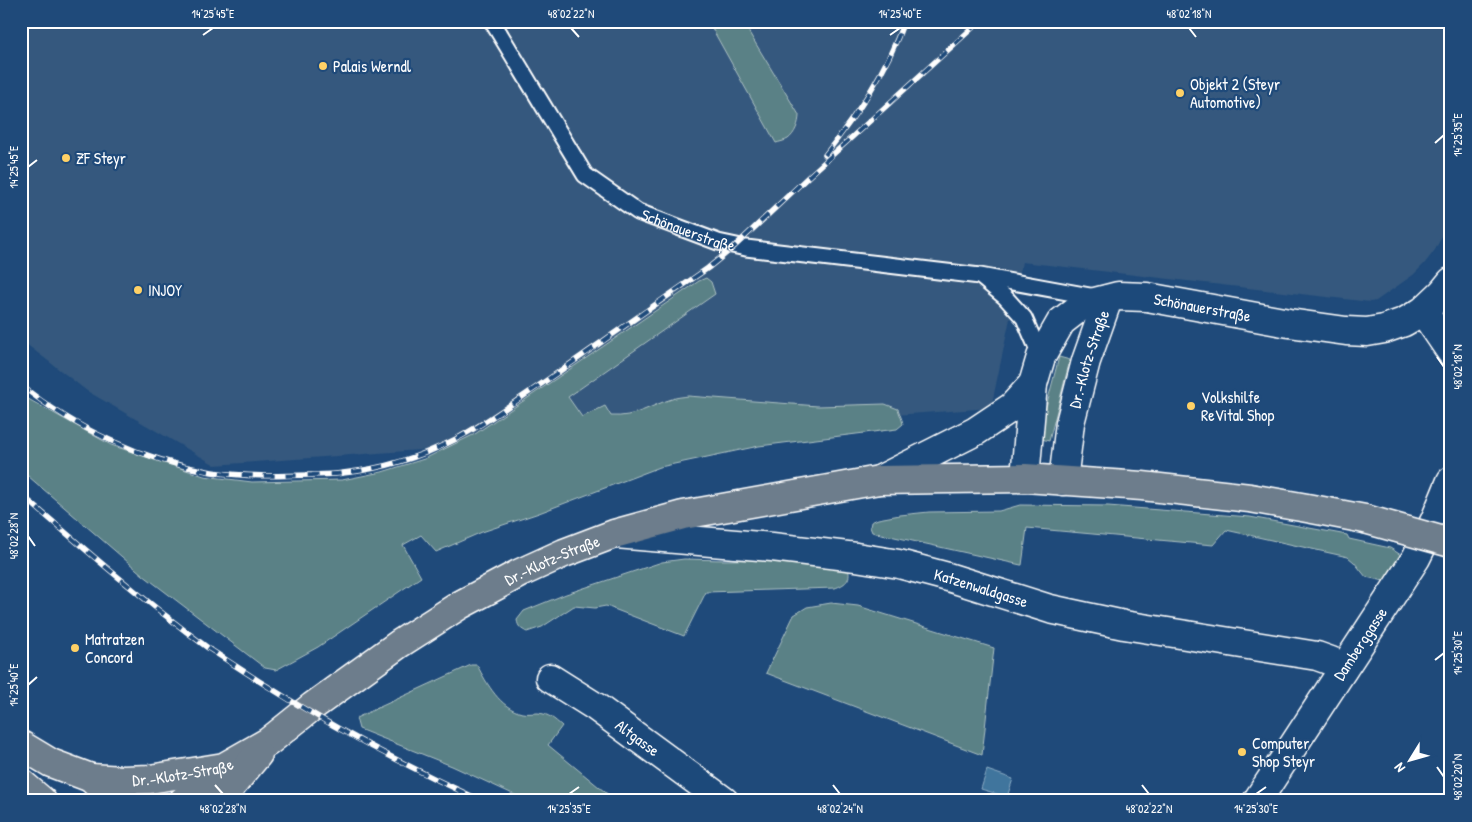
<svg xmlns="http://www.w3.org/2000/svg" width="1472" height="822" font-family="'Patrick Hand',sans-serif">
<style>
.built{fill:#34587e}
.green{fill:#5a8186;stroke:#acc0c2}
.water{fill:#40759d;stroke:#8cacc4}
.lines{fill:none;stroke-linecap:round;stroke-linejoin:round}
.service-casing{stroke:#fff;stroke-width:19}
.minor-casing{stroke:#fff;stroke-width:31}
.tertiary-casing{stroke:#fff;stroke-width:31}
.primary-casing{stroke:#fff;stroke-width:31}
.service{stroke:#1f4a7a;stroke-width:15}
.minor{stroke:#1f4a7a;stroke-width:28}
.tertiary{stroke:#1f4a7a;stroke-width:28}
.primary{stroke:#6d7d8c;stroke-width:28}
.rail-casing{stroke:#fff;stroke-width:5.5}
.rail{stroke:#1f4a7a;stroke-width:4;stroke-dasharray:11;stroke-linecap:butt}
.primary-bridge-casing{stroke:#fff;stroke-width:31;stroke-linecap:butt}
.primary-bridge{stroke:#6d7d8c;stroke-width:28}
.ticks{fill:none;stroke:#fff;stroke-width:2}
.poi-dot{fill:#ffd166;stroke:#1f4a7a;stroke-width:2}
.labels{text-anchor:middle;stroke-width:4.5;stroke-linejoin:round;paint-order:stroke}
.poi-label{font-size:16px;fill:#fff;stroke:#1f4a7a;text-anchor:start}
.street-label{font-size:16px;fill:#fff;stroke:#1f4a7a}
.neatline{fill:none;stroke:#fff;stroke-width:2}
.ticks-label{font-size:12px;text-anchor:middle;fill:#fff}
</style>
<rect width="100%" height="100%" fill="#1f4a7a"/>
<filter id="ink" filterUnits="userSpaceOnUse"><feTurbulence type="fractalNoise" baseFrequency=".02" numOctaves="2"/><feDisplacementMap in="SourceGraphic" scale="10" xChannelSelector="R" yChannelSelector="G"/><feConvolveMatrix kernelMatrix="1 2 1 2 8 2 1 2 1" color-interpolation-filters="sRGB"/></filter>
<g filter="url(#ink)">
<path class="built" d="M21,21h1430v189l-8,24 -8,16 -10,13 -12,12 -37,26 -6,1 -348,-40 -31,146 -776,57 -128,-74 -66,-51z"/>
<path class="green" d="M708,21h34l57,94c0,8 -4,19 -11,24 -3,2 -9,3 -12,4z
M706,278l5,4 4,12 -147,103 14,20 23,-11 6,10c24,2 40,-11 61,-17 5,-2 11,-2 16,-3l130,10 67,-2 13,5 4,11 1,4 -6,5 -138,17 -99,21 -121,46 -57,19 -46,20 -15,-17 -18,10 18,32 -103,70 -42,23 -11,-2 -122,-93 -122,-105v-75l90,50 93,31 48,6 90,-2 40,-8 42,-13 51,-25 224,-153z
M1059,357l11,3 -21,81 -11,-3z
M1020,505l88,1 142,11 97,18 2,4 41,9 14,9 -15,25 -23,-5 -12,-15 -6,-5 -122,-27 -13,15 -186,-17 -5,37h-1l-149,-33 -2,-5 1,-5 7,-3 22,-4 29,-3 70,-1z
M684,559l41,1 81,-1 42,10c4,11 -4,16 -13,19l-129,4 -22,44 -78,-30 -11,2 -21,-2 -32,21 -15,5c-6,-3 -9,-5 -10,-12l7,-9 42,-17 96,-32z
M831,603l27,3 136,42 -12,107 -216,-82 28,-58 13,-8z
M471,665h6c10,19 23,43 45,48 5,1 11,0 16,0 11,1 16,6 24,13l-14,19 68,56h-88l-76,-35 -93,-37 -3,-11z"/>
<path class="water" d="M987,770l26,9 -6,18 -26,-8z"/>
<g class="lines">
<g class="service-casing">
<g id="service">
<path id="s1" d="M492,21l93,154 53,37 80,30 28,6 234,28 115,21"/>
<path d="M981,277l24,20 19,21 17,39"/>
</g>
</g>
<g class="minor-casing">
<g id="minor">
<path d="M1423,311l28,41"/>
<path id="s2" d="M616,534l156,13 84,10 43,7 49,13 102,32 74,16 193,31 14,5 12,8"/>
<path id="s3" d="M550,678l46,29 128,94"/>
<path id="s4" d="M1257,801l159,-243 19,-38 16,-39"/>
</g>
</g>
<g class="tertiary-casing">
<g id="tertiary">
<path id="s5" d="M1025,478l8,-94 8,-27 20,-35 22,-17 35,-9 29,1 142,26 57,8 21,1 17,-3 20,-7 19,-11 19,-18 9,-11"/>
<path d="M879,480l97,-49 36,-24 21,-23"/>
<path id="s6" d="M1063,481l7,-58 16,-62 22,-62"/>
</g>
</g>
<g class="primary-casing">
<g id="primary">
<path id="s7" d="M21,745l30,18 40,15 32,2 27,-1 74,-12 44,-25 45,-36 86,-62 36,-23 25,-16 60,-32 44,-20 50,-19 69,-19 196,-35 146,-2 117,8 108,12 57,10 58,11"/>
<path d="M91,778l23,23"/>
<path d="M21,783l21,18"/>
<path d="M183,801l40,-33"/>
<path d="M219,801l39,-47"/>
</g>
</g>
<use href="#service" class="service"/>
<use href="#minor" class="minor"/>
<use href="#tertiary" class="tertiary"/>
<use href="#primary" class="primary"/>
<g class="rail-casing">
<path id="rail" d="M825,155c32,-41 62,-84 79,-134
M21,385c52,43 124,76 191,87 33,5 66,4 100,3 10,-1 21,0 31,-2 39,-4 78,-16 113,-34 32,-17 61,-39 91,-59 54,-37 107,-75 161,-112l27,-22 73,-69 172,-156
M21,494c61,53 122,106 187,154 17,11 34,22 51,33 71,45 146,85 223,120"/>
</g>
<use href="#rail" class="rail"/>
<g class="primary-bridge-casing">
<path id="primary-bridge" d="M1365,519l86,24"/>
</g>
<use href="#primary-bridge" class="primary-bridge"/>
</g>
</g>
<path class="ticks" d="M571,28l8,9M1189,28l7,9M203,35l10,-7M890,35l10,-7M1435,143l9,-8M28,167l9,-7M1437,357l7,10M28,536l7,10M1435,660l9,-7M28,685l9,-8M1437,767l7,10M215,785l8,9M833,785l7,9M1142,785l7,9M569,794l10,-7M1256,794l10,-7"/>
<g class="poi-dot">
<circle cx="323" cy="66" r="5"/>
<circle cx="1180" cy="93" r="5"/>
<circle cx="66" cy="158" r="5"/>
<circle cx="138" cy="290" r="5"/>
<circle cx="1191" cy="406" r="5"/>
<circle cx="75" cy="648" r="5"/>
<circle cx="1242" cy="752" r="5"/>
</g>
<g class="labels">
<g class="poi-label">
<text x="333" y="72">Palais Werndl</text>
<text x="1190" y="90">Objekt 2 (Steyr<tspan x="1190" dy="18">Automotive)</tspan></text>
<text x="76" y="164">ZF Steyr</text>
<text x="148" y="296">INJOY</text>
<text x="1201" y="403">Volkshilfe<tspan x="1201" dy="18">ReVital Shop</tspan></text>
<text x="85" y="645">Matratzen<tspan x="85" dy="18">Concord</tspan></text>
<text x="1252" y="749">Computer<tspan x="1252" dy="18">Shop Steyr</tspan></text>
</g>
<g class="street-label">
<text dy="6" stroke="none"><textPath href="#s1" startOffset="298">Schönauerstraße</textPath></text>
<text dy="6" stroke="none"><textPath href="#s5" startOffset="312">Schönauerstraße</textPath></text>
<text dy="6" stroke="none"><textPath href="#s6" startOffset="125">Dr.-Klotz-Straße</textPath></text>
<text dy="6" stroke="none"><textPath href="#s7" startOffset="601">Dr.-Klotz-Straße</textPath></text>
<text dy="6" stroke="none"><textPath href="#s2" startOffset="370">Katzenwaldgasse</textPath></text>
<text dy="6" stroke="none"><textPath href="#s4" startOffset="188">Damberggasse</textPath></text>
<text dy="6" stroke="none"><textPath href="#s3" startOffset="106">Altgasse</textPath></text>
<text dy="6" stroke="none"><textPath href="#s7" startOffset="170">Dr.-Klotz-Straße</textPath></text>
</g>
</g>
<rect width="1472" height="822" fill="none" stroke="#1f4a7a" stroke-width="55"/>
<g transform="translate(1410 760) rotate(233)" stroke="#1f4a7a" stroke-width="4" paint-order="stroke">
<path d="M0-4L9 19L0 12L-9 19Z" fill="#ffffff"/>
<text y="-8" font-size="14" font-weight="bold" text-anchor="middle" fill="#ffffff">N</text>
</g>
<rect x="28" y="28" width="1416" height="766" class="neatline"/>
<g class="ticks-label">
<text x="213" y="18">14°25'45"E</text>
<text x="571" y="18">48°02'22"N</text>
<text x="900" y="18">14°25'40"E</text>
<text x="1189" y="18">48°02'18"N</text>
<text transform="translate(1458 135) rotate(-90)" y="4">14°25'35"E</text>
<text transform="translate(14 167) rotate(-90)" y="4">14°25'45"E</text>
<text transform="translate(1458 367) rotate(-90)" y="4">48°02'18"N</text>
<text transform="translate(14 536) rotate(-90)" y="4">48°02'28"N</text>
<text transform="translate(1458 653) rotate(-90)" y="4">14°25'30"E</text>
<text transform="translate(14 685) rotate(-90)" y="4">14°25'40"E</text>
<text transform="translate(1458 777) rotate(-90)" y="4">48°02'20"N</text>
<text x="223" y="813">48°02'28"N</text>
<text x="569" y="813">14°25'35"E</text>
<text x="840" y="813">48°02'24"N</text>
<text x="1149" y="813">48°02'22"N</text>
<text x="1256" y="813">14°25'30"E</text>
</g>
</svg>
